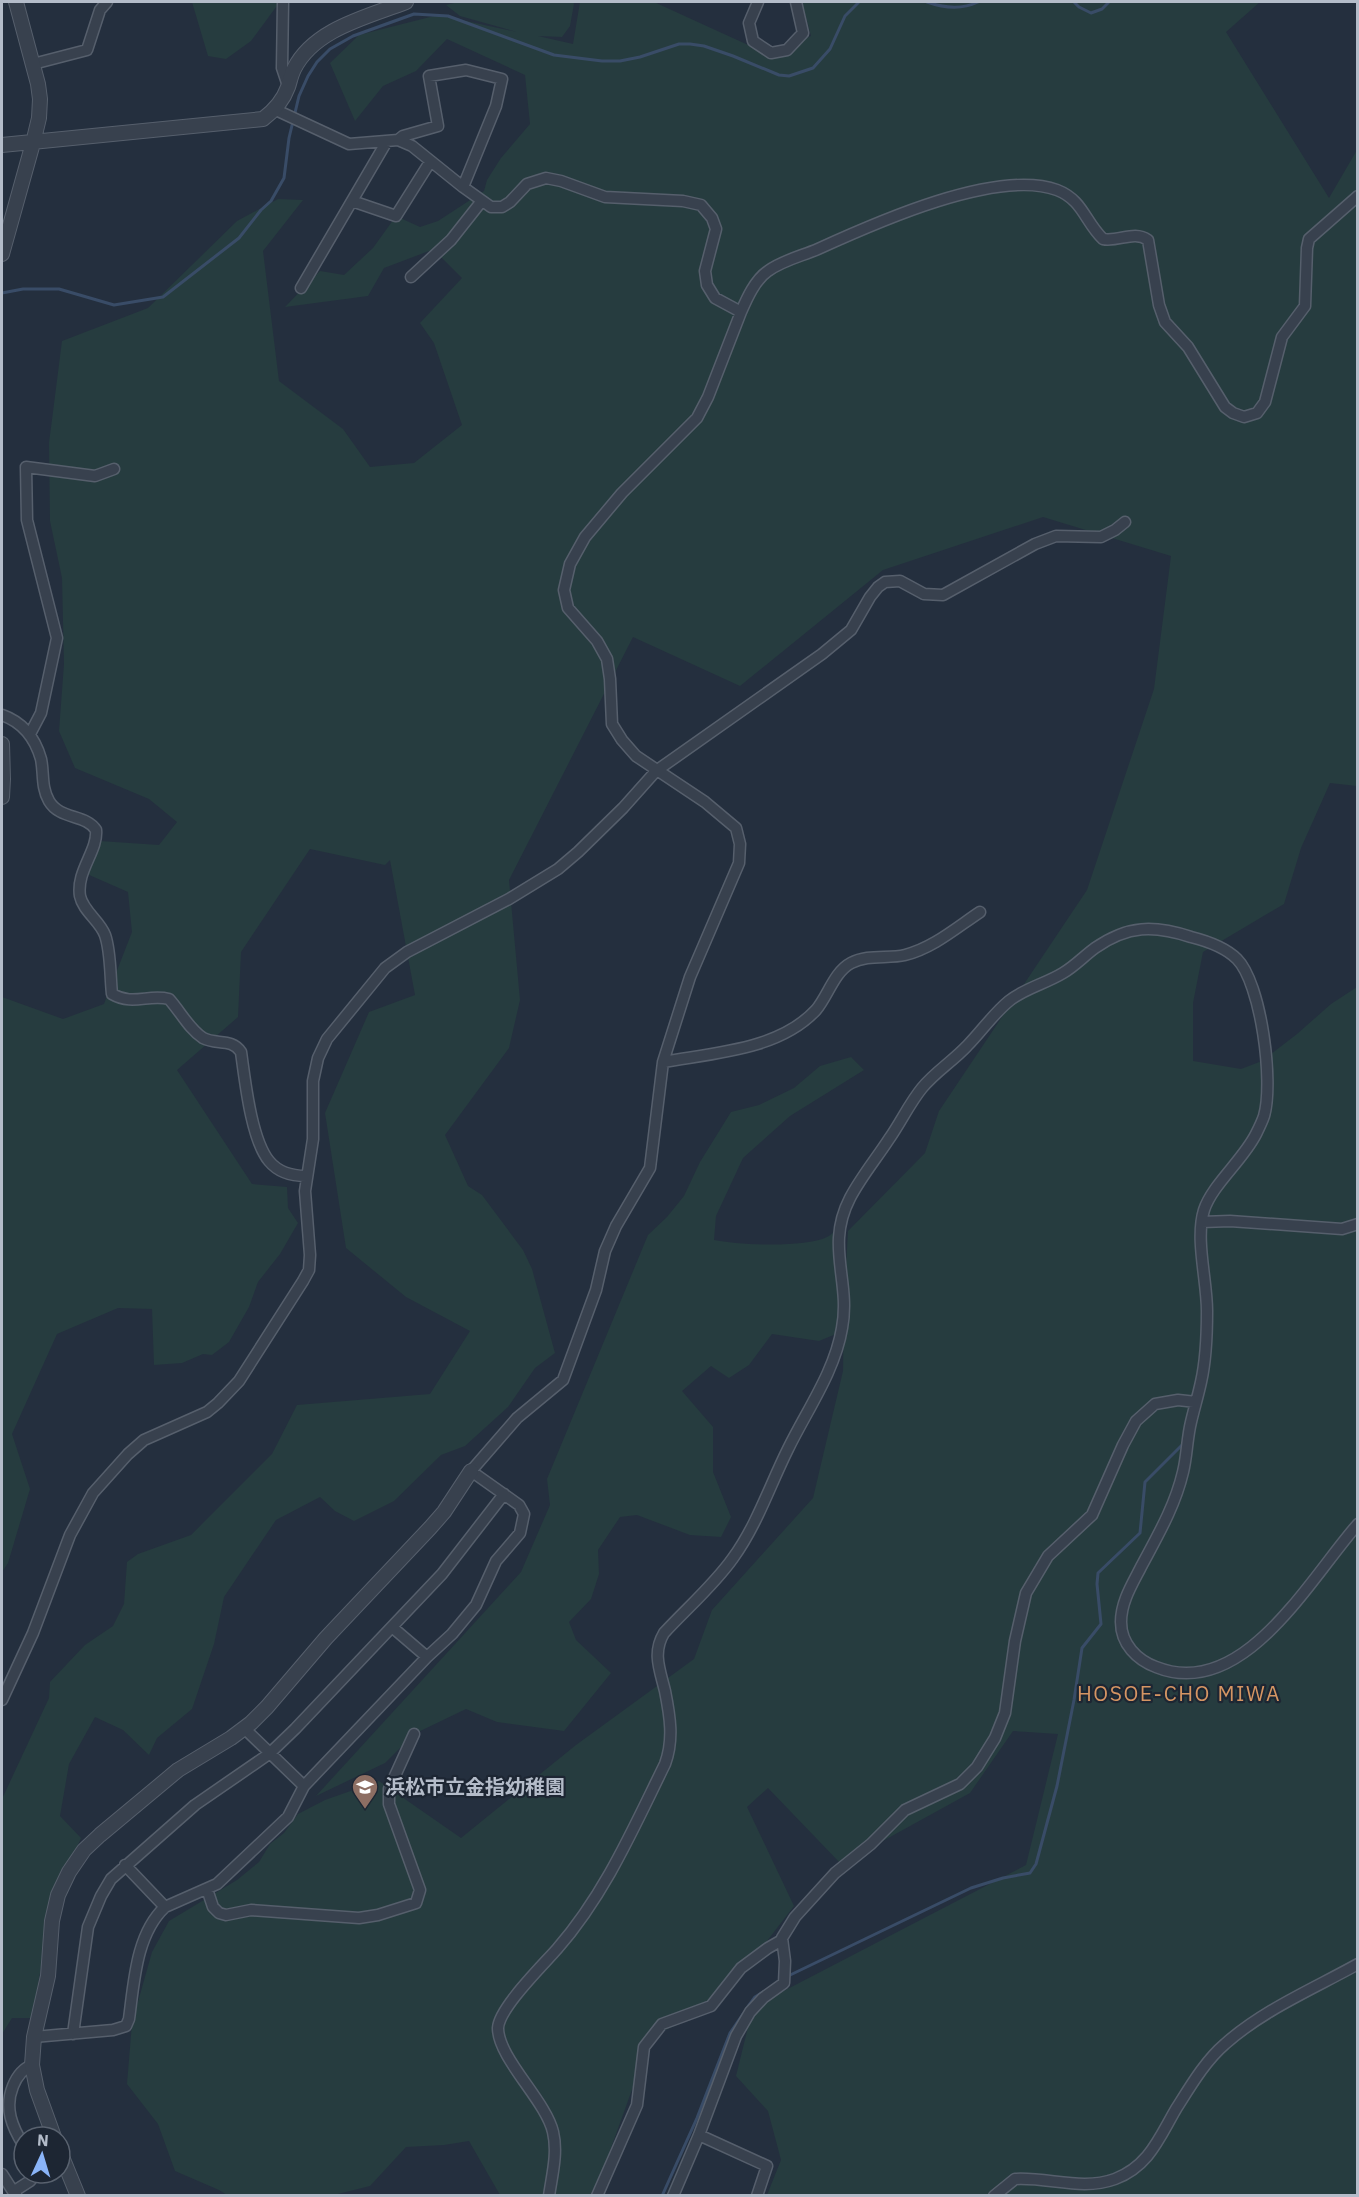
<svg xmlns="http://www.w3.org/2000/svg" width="1359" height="2197" font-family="'IBM Plex Sans','Noto Sans JP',sans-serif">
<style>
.green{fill:#263c3f}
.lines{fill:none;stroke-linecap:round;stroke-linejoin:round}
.stream{stroke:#394c67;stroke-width:3}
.minor-casing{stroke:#565f6c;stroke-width:13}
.tertiary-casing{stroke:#565f6c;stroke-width:16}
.minor{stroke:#38414e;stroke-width:10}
.tertiary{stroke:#38414e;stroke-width:14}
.labels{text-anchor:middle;stroke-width:4.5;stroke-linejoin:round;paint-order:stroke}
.poi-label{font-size:20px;font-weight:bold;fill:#b4bcc9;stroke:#1d2633;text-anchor:start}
.neighbourhood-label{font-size:21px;letter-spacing:1.5px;fill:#d59563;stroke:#1d2633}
</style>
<rect width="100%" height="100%" fill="#242f3e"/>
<path class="green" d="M192,2h91l-4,1 -28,38 -25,18 -18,-3z
M458,2h115l1,2 -4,22 -8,11 -24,-1 35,8 7,-42h74l116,53 41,-19 -9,-34h458l-34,30 103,166 28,-48v636l-27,-3 -29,65 -17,56 -81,48 -10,51v58l48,8 21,-8 35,-27 34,-30 26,-17v1208h-590l14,-35 -13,-49 -32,-35 17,-69 273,-142 32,-131 -45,-3 -43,62 -129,71 -73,-76 -21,19 47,99 -77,100 -66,31 -57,158h-94l-31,-54 -25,4 -38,2 -36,39 -36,9h-107l-8,-5 -44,-19 -17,-47 -31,-40 5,-61 20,-71 17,-31 68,-41 22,-18 11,-18 14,-11 14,-19 27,-14 54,-19 82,57 115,-93 118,-86 18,-49 101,-112 30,-127 1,-62 -8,25 -17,7 -47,-7 -23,31 -20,13 -18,-12 -29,25 31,36v45l18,45 -10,20 -31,-2 -53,-20 -17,2 -22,33 1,24 -8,25 -22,23 7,18 35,33 -47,58 -67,-9 -31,-13 -52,25 -29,29 -69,33 205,-224 29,-67 -3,-26 101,-244 19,-18 17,-21 16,-34 31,-50 28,-7 35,-17 26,-22 31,-9 13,13 -74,46 -47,42 -27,58 -2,24c25,5 91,8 113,-3 5,-2 9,-8 13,-13l4,79 4,-72 77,-78 14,-42 148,-221 67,-201 17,-133 -128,-39 -160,53 -143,116 -107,-49 -124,243 11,120 -11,48 -64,87 23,51 14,9 41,55 9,19 23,84 -20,15 -27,39 -43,39 -24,9 -47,46 -40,20 -19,-10 -15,-14 -44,23 -52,77 -10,47 -22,65 -35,29 -8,17 -26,-25 -28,-13 -26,47 -9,52 21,22 -28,62 -21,118h-20l-10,16v-235l47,-101 1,-16 35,-37 28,-19 11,-22 3,-42 11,-8 53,-19 81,-81 25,-49 133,-11 40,-63 -64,-34 -60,-49 -21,-135 44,-101 46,-17 -25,-135 -5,5 -75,-16 -69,103 -3,65 -61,53 75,114 35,3 1,21 10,15 -18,31 -22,28 -9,25 -20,35 -17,13 -9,-1 -21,9 -28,2 -2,-56 -34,-1 -61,26 -45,100 18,55 -22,74 -6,9v-575l61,22 41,-15 28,-72 -4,-40 -41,-18 13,-33 59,4 18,-23 -28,-23 -74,-31 -16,-37 5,-67 -2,-86 -12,-57 -1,-78 13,-102 86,-33 89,-87 41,-22 25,1 -40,51 16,130 64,48 27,38 44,-4 48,-38 -28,-82 -14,-20 42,-45 -27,-27h-6l-45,17 -16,28 -83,11 35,-36 24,4 29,-27 23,-32 24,11 18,-6 46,-30 3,-11 14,-22 29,-34 -5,-49 -78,-36 -31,32 -33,15 -28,35 -25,-58 29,-28 79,-20 79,17 -57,-16 -14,-11z"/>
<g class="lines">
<path class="stream" d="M927,2c17,6 34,8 51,0
M1074,2l5,5 12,6 11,-4 7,-7
M2,293l21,-4h36l55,16 49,-8 76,-59 22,-28 10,-9 13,-23 5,-40 10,-42 9,-20 9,-14 13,-13 23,-13 61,-22 34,2 106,39 48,6h18l20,-4 39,-13h11l14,2 29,10 46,19 10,1 24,-8 17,-19 15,-33 14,-14
M786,1977l185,-89 32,-10 27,-5 6,-9 21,-78 17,-86 8,-52 19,-24 -4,-40 1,-11 42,-40 5,-51 38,-38
M747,2008l8,-11 8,-5
M662,2196l35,-78 33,-85 13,-19"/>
<g class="minor-casing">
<path id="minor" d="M283,2l-1,66 6,18
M758,2l-9,21 4,18 18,12 16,-3 16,-17 -7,-31
M33,64l54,-14 13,-40 7,-8
M398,140l5,-4 35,-10 -9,-50 37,-6 36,9 -6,27 -33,81
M352,201l44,15 34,-54
M411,277l40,-37 30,-38
M301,288l86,-147
M741,312c6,-14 14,-32 27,-41 15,-11 34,-15 50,-22 57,-26 179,-81 239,-59 26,10 28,32 46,49 16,3 31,-9 45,1l11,65 6,17 23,25 37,60 8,6 11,4 13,-4 8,-11 17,-65 23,-31 2,-58 2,-9 49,-43
M2,715c20,7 33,23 39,44 3,14 0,28 8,42 11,19 37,13 47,29 2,21 -20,41 -16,66 3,15 20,25 25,39 6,17 5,41 7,59 21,12 36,0 57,5 11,12 20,30 34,39 13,7 29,0 38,14 4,28 10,87 28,109 9,11 22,15 37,15
M30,734l11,-21 16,-75 -30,-118 -1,-53 69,9 19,-7
M663,1062c50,-9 116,-12 153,-52 12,-14 18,-38 35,-47 17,-9 37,-4 54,-8 28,-7 51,-27 75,-43
M1202,1222l28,-1 112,8 16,-5
M392,1627l35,30
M2,1700l31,-67 37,-98 23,-42 35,-39 16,-14 63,-28 11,-9 21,-22 64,-100 6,-11 1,-15 -5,-64 8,-52v-58l5,-23 9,-19 58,-71 22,-16 102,-53 49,-30 20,-17 45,-44 33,-37 166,-117 29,-24 19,-33 8,-10 7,-5 15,-1 24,13 19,1 92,-51 21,-8 45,1 14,-7 10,-8
M244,1728l60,58
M125,1865l40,42
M207,1889l6,18 6,6 7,2 25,-5 108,8 19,-3 38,-12 4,-13 -31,-86v-15l25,-55
M73,2034l15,-107 13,-31 10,-17 84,-74 74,-51 26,-25 147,-155 62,-80
M34,2037l79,-7 13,-4 3,-7c5,-37 7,-85 36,-112l52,-23 71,-67 16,-31 123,-129 25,-23 24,-29 20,-44 24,-28 4,-19 -5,-9 -48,-34 46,-53 46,-38 33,-90 9,-39 11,-25 34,-58 13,-106 27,-85 49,-114 1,-19 -4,-16 -31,-26 -69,-46 -14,-16 -10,-16 -2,-45 -3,-20 -10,-18 -29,-33 -4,-18 6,-26 15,-27 37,-44 75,-75 11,-21 33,-85 -26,-14 -8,-13 -2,-14 11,-42 -4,-11 -11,-13 -18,-4 -78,-4 -44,-16 -15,-3 -19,6 -17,18 -8,5h-11l-28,-20 -51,-41 -14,-6 -49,4 -73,-34
M699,2135l68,31 -10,30
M24,2146c-12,-19 -20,-38 -11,-60 4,-10 9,-17 19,-21
M2,2174l14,22
M16,2196v-6l14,-9 7,-8
M549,2196c3,-21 9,-43 4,-64 -7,-31 -55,-74 -55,-104 1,-20 45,-63 59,-79 48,-55 76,-120 108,-185 9,-24 5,-48 0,-73 -5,-21 -13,-38 -1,-58 23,-25 50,-48 69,-75 24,-33 37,-73 55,-109 19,-39 47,-78 54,-121 9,-47 -17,-82 8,-130 11,-21 26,-39 39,-59 12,-17 20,-35 33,-51 13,-16 31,-27 45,-42 14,-14 26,-32 42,-45 16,-13 36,-17 54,-28 12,-7 21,-17 32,-25 33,-23 59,-23 96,-11 16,4 34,10 46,22 24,24 37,123 27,157 -2,6 -5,12 -8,18 -13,26 -44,51 -52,76 -9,29 3,70 3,101 0,23 -1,49 -6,71 -3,14 -7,27 -10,40 -4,16 -4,34 -8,50 -8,34 -25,63 -41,93 -9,18 -21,36 -21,57 0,22 16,38 35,45 87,35 154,-89 202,-143
M597,2196l40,-91 7,-58 18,-23 49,-18 30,-38 27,-20 14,-8
M673,2196l26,-61 37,-99 14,-24 13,-14 21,-15 1,-22 -3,-23 13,-21 40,-44 36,-29 34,-34 55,-26 17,-17 18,-29 10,-25 10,-72 11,-48 22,-37 44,-41 31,-70 13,-24 19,-17 23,-4 18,2
M994,2196l21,-17c34,-2 67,12 100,0 34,-13 44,-41 61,-70 14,-22 29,-48 49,-65 38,-34 88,-55 133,-80"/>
</g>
<g class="tertiary-casing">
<path id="tertiary" d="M2,145l261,-26c12,-9 20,-18 25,-32 2,-6 3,-12 6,-18 20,-40 73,-52 112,-67
M2,254l31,-111 6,-25 1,-19 -2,-15 -22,-82
M2,744l1,35 -1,18
M54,2137l-17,-47 -5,-25 2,-28 14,-61 4,-55 6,-26 11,-23 15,-22 16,-15 78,-65 53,-32 20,-15 16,-16 59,-69 104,-110 14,-16 27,-41
M60,2152l18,44"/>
</g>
<use href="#minor" class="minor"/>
<use href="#tertiary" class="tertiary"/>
</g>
<defs>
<g id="school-pin" transform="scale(1.35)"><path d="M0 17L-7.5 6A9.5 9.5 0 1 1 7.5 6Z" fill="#8d6e63" stroke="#1d2633"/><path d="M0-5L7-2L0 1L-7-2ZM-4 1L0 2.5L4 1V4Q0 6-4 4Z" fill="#fff"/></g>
</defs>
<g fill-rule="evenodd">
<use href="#school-pin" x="365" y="1787"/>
</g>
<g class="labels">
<g class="poi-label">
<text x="385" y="1794">浜松市立金指幼稚園</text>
</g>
<g class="neighbourhood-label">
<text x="1179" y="1701">HOSOE-CHO MIWA</text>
</g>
</g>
<rect width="1359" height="2197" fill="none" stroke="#b4bcc9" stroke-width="6"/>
<g transform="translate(42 2155) rotate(4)"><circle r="28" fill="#1d2633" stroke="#59626f" stroke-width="1.5"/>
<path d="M0-4.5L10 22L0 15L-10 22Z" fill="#8ab4f8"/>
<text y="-9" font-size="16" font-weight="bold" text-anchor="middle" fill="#b4bcc9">N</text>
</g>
</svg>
